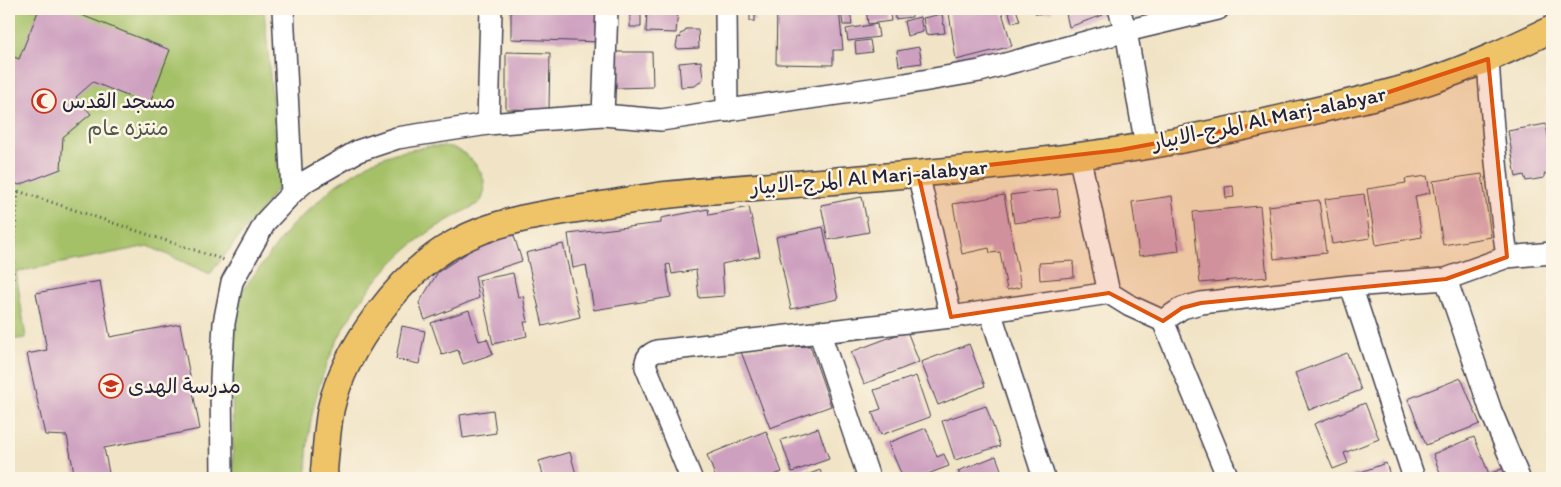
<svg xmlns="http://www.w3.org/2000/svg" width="1561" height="487" font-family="Itim,'Playpen Sans Arabic',sans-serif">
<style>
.green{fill:#a5c168;stroke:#647252}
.building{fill:#cea0c0}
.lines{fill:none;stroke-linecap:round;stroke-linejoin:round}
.minor-casing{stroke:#413f50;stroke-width:24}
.major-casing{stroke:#413f50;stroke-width:29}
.path{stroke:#413f50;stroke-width:3;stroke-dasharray:1 4;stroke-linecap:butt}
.minor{stroke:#fff;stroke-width:21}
.major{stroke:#efc469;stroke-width:26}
.marked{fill:#de560e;fill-opacity:0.2;stroke:#de560e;stroke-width:4;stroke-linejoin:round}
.labels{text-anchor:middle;stroke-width:5;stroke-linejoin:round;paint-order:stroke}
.poi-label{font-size:21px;fill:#22223b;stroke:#fcf5e5;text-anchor:start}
.street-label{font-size:21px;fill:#22223b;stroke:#fcf5e5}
.park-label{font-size:21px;fill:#505a4b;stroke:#fcf5e5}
</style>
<rect width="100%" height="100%" fill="#fcf5e5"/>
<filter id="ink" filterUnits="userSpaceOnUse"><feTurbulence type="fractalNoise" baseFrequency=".02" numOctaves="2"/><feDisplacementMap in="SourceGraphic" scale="10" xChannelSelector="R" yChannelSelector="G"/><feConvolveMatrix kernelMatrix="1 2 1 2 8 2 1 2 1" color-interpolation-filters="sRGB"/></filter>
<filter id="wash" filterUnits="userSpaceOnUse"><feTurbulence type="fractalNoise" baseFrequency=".0096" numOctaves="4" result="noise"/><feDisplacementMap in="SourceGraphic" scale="20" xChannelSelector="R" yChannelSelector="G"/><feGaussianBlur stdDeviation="1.12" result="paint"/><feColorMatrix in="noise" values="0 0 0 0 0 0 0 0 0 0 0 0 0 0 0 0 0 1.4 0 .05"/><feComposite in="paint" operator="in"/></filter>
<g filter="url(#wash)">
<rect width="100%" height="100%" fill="#f1e4c6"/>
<path class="green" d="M9,9h255l16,176 -70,89 -62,-28 -132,26 10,66 -17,2z
M431,146c7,1 16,-1 23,2 18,7 38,31 28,51 -2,5 -7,6 -12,9 -17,9 -33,18 -48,29 -73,54 -119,151 -115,241h-74l-1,-138 10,-49 49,-65 45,-41 37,-24 22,-8z"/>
<g id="blocks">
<path class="building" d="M39,9h27l104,41 -21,55 -56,-23 -17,15 15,17 -28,23 -2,32 -42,16 -10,-5v-125l10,4z
M511,9h90v33l-90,-3z
M630,9h11v18h-11z
M647,9h31l-2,24 -30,-1z
M777,9h62l4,41h-10v15l-57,-1z
M841,9h9l2,16h-9z
M866,9h23l2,12 -23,3z
M894,9h18v8l-17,2z
M935,9h15v1l-15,2z
M967,9h34l11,37 -56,14 -7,-47z
M1008,9h8l4,12 -8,2z
M1035,9h17v3l-16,2z
M1065,9h36l2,6 -34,12z
M1125,9h17l-15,5z
M750,12h5v9h-5z
M942,14l3,19 -19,2 -3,-17z
M920,17l3,15 -16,4 -3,-15z
M877,24l2,13 -31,4 -2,-12z
M686,29h12l1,19 -22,1 -1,-3 2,-9 3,1 -1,-4 5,-2z
M870,40l2,12 -16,2 -1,-12z
M919,47l3,16 -23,3 -2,-15z
M506,52l44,1 -1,57 -43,-1z
M615,52h37l1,35 -37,1z
M701,61l2,17 -3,4 -5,4 -14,1 -2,-24z
M1546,124l6,36v13l-8,1v4l-18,3 -2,-6 -8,2 -8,-46z
M1482,174l9,63 -48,8 -10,-64z
M1427,176l3,17 -15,3 7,41 -46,8 -9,-56 39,-6 -1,-4z
M1233,186l1,11 -8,1 -1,-11z
M1057,189l4,28 -47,6 -4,-28z
M1364,194l6,44 -38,6 -7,-45z
M1004,195l17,92 -14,3 -7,-38 -10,1 -1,-5 -27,6 -9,-50z
M1172,196l7,55 -40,5 -7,-54z
M862,197l7,35 -41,8 -7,-35z
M1319,200l7,53 -52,6 -6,-53z
M1260,206l7,71 -67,6 -7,-71z
M749,207l11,49 -38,8 2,32 -25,2 -3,-28 -24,4 -2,-10 -4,1 5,32 -77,13 -8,-45 -13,3 -5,-34 93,-11v-5l47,-9 1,6z
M823,227l15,72 -47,10 -15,-72z
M513,233l9,28 -47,15 4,22 -54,22 -6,-17 19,-31 29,-19 -2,-5z
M563,244l17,73 -37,9 -17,-73z
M1073,261l1,16 -34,3 -1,-17z
M513,273l5,24 5,-1 5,26h-4l3,14 -34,8 -14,-64z
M100,281l10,56 70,-13 20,105 -96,19 6,30h-35l-8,-42 -22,-1 -18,-81 20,-4 -11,-57z
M469,310l10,31 8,-2 6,15 -30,10 -5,-14 -16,5 -11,-32z
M402,326l23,5 -6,33 -23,-5z
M907,331l12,31 -55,22 -13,-32z
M969,344l16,42 -47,19 -17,-43z
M810,346l21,60 -61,22 -30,-79z
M1347,353l14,37 -52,20 -14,-37z
M916,376l14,41 -49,18 -9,-23 9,-3 -7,-19z
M1461,378l19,46 -54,21 -18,-46z
M1365,403l14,36 -35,14 4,10 -15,6 -19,-45z
M986,406l14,40 -45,14 -13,-39z
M493,410l3,23 -33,5 -3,-23z
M818,428l11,31 -37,13 -11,-32z
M926,428l11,29 7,-3 5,12 -32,12h-14l-15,-35z
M766,431l16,41 -15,6h-51l-9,-23z
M1474,437l15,37 15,-6 5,10h-67l-9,-24z
M570,452l7,26h-33l-5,-17z
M996,456l8,22h-43l-3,-7z
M1386,463l5,15h-47z
M820,470l3,8h-24z"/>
</g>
</g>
<g filter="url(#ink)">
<use href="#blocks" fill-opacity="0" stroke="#413f50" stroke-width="1"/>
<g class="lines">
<g class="minor-casing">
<path id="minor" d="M283,9l9,184
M726,9l1,102
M1119,9l7,22 20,115
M1488,59c4,66 10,132 19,198
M603,115l4,-106
M488,124l3,-115
M1079,155l30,138
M918,173l33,144
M1446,279l45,132 28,67
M1351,286l63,192
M990,311l54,167
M1163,321l19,-13 19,-5 150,-17 95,-7 61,-22 45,-4
M819,331l50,147
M222,478l-1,-100 3,-55 8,-41 34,-61 26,-28 14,-12 52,-30 39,-13 91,-14 115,-9 58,5 244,-36 75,-13 146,-40 92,-22
M691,478l-45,-111c-1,-9 3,-13 11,-16l294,-34 158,-24 21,13 33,15 65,157"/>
</g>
<g class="major-casing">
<path id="major" d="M325,478l-1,-7c2,-21 3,-43 7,-63 14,-60 70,-136 124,-165 41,-23 89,-29 135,-36 25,-4 51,-9 76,-12 63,-7 126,-10 189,-16 89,-7 178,-16 266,-29 60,-9 120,-22 179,-36 43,-10 87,-19 129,-33 43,-14 83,-33 123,-52"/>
</g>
<path class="path" d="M9,188l215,72
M9,235l4,8
M9,393l5,-148 4,-54"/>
<use href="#minor" class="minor"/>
<use href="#major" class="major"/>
</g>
</g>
<path class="marked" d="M1488,59l19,198 -61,22 -245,24 -19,5 -19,13 -54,-28 -158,24 -33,-144 202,-23 128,-24 141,-34z"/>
<defs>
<g id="mosque-ring" transform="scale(1.25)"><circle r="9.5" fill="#fcf5e5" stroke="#c8321e" stroke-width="1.5"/><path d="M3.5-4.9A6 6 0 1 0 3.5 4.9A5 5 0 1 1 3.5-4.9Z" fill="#c8321e"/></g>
<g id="school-ring" transform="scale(1.25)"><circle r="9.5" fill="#fcf5e5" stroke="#c8321e" stroke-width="1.5"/><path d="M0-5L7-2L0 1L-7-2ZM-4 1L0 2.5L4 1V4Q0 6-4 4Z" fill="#c8321e"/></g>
</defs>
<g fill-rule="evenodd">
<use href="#mosque-ring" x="44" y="101"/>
<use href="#school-ring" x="111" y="386"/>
</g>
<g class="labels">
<g class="poi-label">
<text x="62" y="108">مسجد القدس</text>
<text x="128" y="393">مدرسة الهدى</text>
</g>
<g class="street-label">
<text transform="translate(1269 118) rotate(-12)" y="7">المرج-الابيار Al Marj-alabyar</text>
<text transform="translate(869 177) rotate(-5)" y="7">المرج-الابيار Al Marj-alabyar</text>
</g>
<g class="park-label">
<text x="128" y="135">منتزه عام</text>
</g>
</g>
<rect width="1561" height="487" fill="none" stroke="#fcf5e5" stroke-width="30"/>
</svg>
